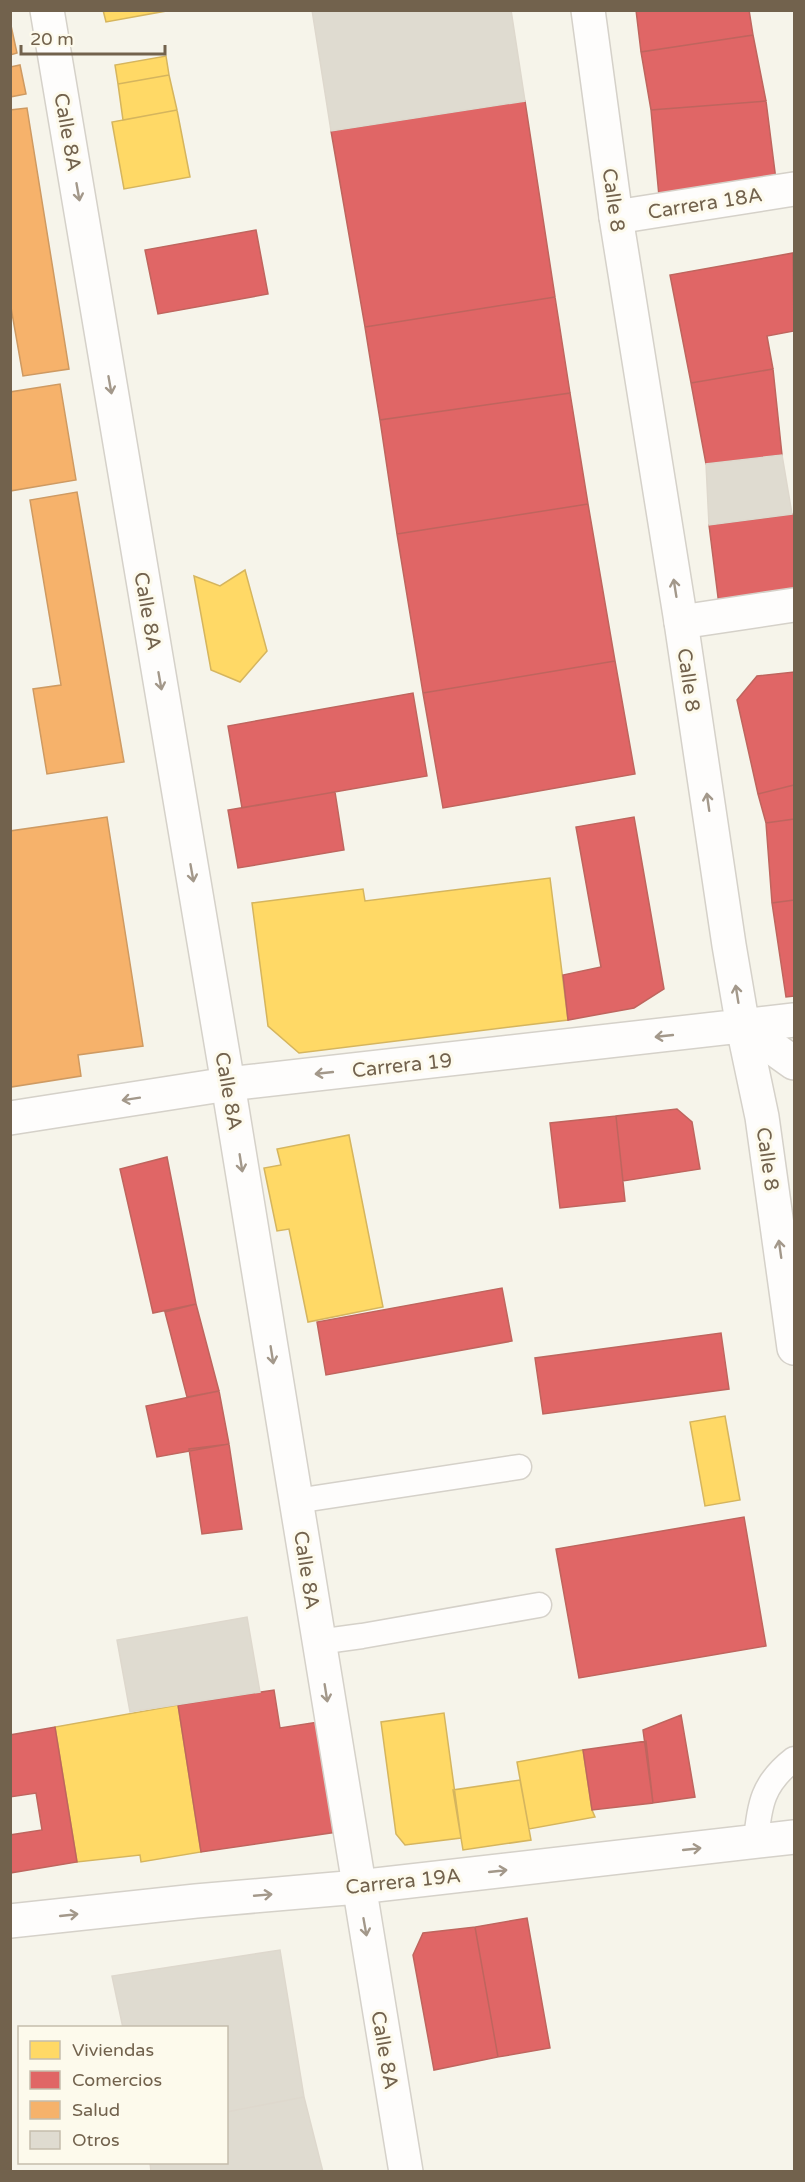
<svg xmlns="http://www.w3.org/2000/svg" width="805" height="2182" font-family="'Varela Round',sans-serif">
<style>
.homes{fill:#ffd966;stroke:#d5b55e;stroke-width:1.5}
.shops{fill:#e06666;stroke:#bf655e;stroke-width:1.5}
.health{fill:#f6b26b;stroke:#ce9a62;stroke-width:1.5}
.building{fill:#dfdbd0;stroke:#ded8cd;stroke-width:1.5}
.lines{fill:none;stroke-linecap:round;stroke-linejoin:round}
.service-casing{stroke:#d5d1c9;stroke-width:27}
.minor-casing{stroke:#d5d1c9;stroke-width:36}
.tertiary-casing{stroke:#d5d1c9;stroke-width:36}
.service{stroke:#fefdfc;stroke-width:24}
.minor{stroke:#fefdfc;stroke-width:33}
.tertiary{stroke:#fefdfc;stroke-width:33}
.oneway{stroke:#a3988a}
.labels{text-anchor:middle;stroke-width:6;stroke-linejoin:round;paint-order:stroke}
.street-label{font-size:20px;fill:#72624d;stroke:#fdfaec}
</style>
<rect width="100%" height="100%" fill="#f6f4ea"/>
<path class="homes" d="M103,10h63v1l-60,11z
M166,56l3,19 -51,9 -3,-19z
M169,75l8,35 -54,10 -5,-36z
M177,110l13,67 -66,12 -12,-67z
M245,570l22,81 -27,31 -29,-12 -17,-94 26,10z
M550,878l18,142 -269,33 -31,-27 -16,-123 111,-14 2,12z
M349,1135l34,172 -75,15 -19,-93 -12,2 -13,-63 17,-3 -4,-16z
M725,1416l15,84 -35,6 -15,-84z
M178,1705l23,147 -60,10 -1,-7 -63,7 -22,-135z
M444,1713l17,125 -56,7 -9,-11 -15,-112z
M583,1750l9,60 3,7 -66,12 -12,-67z
M520,1780l11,60 -68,10 -10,-60z"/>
<path class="shops" d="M636,10h113l4,25 -112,17z
M753,35l13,66 -115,9 -10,-58z
M525,101l30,196 -190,30 -34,-196z
M766,101l11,87 -117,19 -9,-97z
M256,230l12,64 -110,20 -13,-64z
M793,253l1,78 -27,5 6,33 -82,14 -21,-108z
M555,297l15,96 -190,27 -15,-93z
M773,369l9,86 -76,9 -15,-81z
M570,393l18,111 -191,30 -17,-114z
M588,504l27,157 -192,32 -26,-159z
M794,514v86l-74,13 -11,-88z
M615,661l20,113 -192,34 -20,-115z
M794,672v113l-36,9 -21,-94 20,-24z
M413,693l14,83 -185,32 -14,-82z
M794,785v34l-28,4 -8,-29z
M335,792l9,58 -106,18 -10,-58z
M634,817l30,172 -30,19 -66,12 -5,-45 38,-8 -25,-140z
M794,819v81l-22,3 -6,-80z
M794,900v96l-8,1 -14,-94z
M677,1109l15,13 8,47 -77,12 -7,-65z
M616,1116l9,85 -65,7 -10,-85z
M167,1157l29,147 -43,9 -33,-144z
M502,1288l10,53 -186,34 -9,-53z
M196,1304l23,87 -32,6 -22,-85z
M721,1333l8,56 -186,25 -8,-56z
M219,1391l10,53 -72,13 -11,-51z
M229,1444l13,85 -40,5 -13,-85z
M744,1517l22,129 -187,32 -23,-129z
M274,1690l6,38 38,-6 19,110 -136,20 -23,-147z
M681,1715l14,82 -42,6 -10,-73z
M55,1727l22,135 -67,11v-38l32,-5 -6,-37 -26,4v-62z
M646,1741l7,62 -61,7 -9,-60z
M527,1918l23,130 -52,9 -23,-130z
M475,1927l23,130 -64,13 -21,-115 10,-22z"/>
<path class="health" d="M10,21l7,32 -7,2z
M20,65l6,29 -16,3v-30z
M27,108l42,261 -46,7 -13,-74v-192z
M60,384l16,96 -66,11v-99z
M77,492l47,270 -77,12 -14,-85 28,-4 -31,-185z
M107,817l36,229 -65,9 3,21 -70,11 -1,-256z"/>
<path class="building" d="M312,10h199l14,91 -194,30z
M782,455l10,59 -83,11 -3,-61z
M247,1617l13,75 -130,20 -13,-72z
M280,1950l24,147 -78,15v-84h-103l-11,-52z
M304,2097l19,75h-172l-1,-10h76v-50z"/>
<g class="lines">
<g class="service-casing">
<path id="service" d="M296,1501l223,-34
M318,1642l44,-6 177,-31
M756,1842c3,-38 7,-59 38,-83"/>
</g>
<g class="minor-casing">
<path id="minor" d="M47,10l181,1074 178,1088
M616,217l178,-28
M681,622l113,-17
M743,1027l51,36
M10,1921l186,-20 162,-14 436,-50"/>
</g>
<g class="tertiary-casing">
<path id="tertiary" d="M588,10l28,207 65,405 48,323 14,82 19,90 32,231
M10,1118l218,-34 566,-64"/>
</g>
<use href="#service" class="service"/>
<use href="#minor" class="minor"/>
<use href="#tertiary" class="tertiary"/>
</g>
<defs><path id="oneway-shaft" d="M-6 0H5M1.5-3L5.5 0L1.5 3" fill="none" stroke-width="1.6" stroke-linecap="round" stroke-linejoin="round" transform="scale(1.5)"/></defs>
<g class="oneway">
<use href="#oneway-shaft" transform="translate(78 192) rotate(80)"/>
<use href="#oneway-shaft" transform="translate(110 385) rotate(80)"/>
<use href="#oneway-shaft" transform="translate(675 588) rotate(-99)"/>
<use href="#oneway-shaft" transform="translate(160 681) rotate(80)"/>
<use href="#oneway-shaft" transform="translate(708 802) rotate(-98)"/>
<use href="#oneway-shaft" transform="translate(192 873) rotate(80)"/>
<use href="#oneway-shaft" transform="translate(737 994) rotate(-99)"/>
<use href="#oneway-shaft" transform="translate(664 1036) rotate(174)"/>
<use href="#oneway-shaft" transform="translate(324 1073) rotate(174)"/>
<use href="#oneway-shaft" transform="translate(131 1099) rotate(171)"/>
<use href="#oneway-shaft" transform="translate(241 1163) rotate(81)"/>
<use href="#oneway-shaft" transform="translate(780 1249) rotate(-98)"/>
<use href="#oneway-shaft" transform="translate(272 1355) rotate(81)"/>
<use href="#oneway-shaft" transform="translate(326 1693) rotate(81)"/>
<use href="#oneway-shaft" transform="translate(692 1849) rotate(-6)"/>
<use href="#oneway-shaft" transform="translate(498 1871) rotate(-6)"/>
<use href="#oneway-shaft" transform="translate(263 1895) rotate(-5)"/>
<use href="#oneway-shaft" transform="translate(69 1915) rotate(-6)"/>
<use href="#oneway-shaft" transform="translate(365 1927) rotate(80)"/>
</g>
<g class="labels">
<g class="street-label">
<text transform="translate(68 132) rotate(80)" y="7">Calle 8A</text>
<text transform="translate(614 200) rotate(82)" y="7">Calle 8</text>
<text transform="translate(705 203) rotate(-9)" y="7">Carrera 18A</text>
<text transform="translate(148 611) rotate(80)" y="7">Calle 8A</text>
<text transform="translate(689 680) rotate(82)" y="7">Calle 8</text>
<text transform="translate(402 1065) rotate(-6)" y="7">Carrera 19</text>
<text transform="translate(229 1091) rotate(80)" y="7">Calle 8A</text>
<text transform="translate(768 1159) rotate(82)" y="7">Calle 8</text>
<text transform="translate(307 1570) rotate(81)" y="7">Calle 8A</text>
<text transform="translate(403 1881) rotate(-6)" y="7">Carrera 19A</text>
<text transform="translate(385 2050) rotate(80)" y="7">Calle 8A</text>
</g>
</g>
<rect width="805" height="2182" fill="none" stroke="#72624d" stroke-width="24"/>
<rect x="18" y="2026" width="210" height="138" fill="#fdfaec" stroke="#c5bdac" stroke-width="1.5"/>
<rect x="30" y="2041" width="30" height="18" fill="#ffd966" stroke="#c5bdac" stroke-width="1.5"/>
<text x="72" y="2056" font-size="18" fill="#72624d">Viviendas</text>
<rect x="30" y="2071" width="30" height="18" fill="#e06666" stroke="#c5bdac" stroke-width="1.5"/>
<text x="72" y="2086" font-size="18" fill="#72624d">Comercios</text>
<rect x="30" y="2101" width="30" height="18" fill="#f6b26b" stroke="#c5bdac" stroke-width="1.5"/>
<text x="72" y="2116" font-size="18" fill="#72624d">Salud</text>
<rect x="30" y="2131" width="30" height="18" fill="#dfdbd0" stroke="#c5bdac" stroke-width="1.5"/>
<text x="72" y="2146" font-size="18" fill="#72624d">Otros</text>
<path d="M21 45v9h144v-9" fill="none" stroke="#72624d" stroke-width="3"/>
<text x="30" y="45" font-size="18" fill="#72624d" stroke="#fdfaec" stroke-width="4.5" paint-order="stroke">20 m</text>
</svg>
